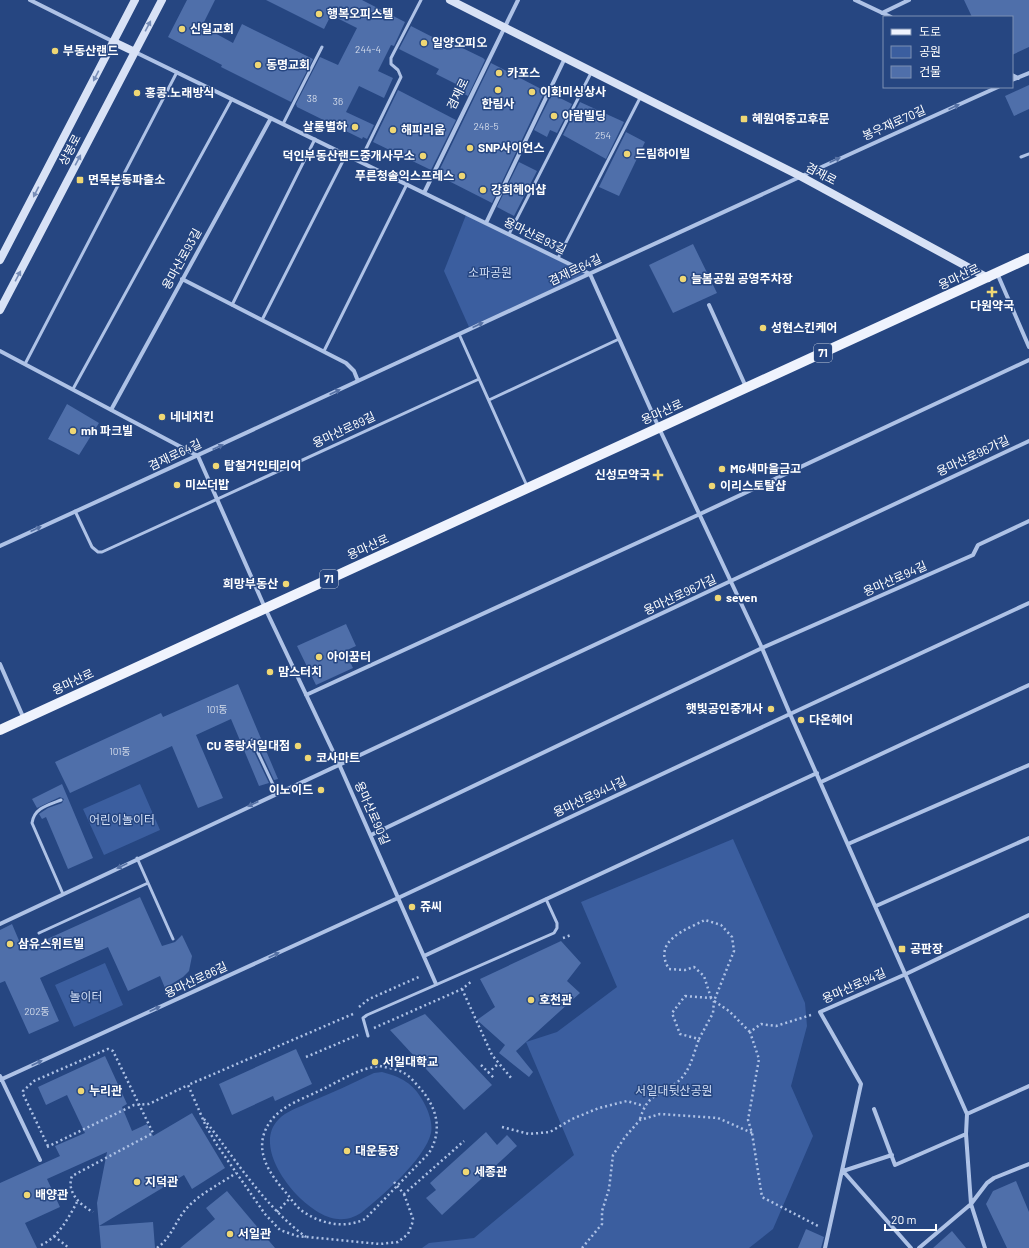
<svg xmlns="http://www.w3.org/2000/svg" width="1029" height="1248" font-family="Barlow,'Noto Sans KR',sans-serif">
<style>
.green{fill:#3b5e9f}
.building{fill:#4f6faa}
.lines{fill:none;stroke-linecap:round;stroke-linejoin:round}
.path{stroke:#aec2e6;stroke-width:2.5;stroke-dasharray:2 3;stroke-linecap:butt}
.service{stroke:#aec2e6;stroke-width:3}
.minor{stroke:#aec2e6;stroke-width:4}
.secondary{stroke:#d8e2f6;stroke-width:8}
.primary{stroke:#eff3fd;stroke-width:10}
.oneway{fill:#768cb6}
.oneway2{fill:#5671a4}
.poi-dot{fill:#efd774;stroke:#264681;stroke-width:1.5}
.labels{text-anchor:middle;stroke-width:3;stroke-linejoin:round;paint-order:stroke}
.number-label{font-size:10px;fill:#d3dbea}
.shield{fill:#264681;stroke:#bec8d9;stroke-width:1}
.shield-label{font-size:11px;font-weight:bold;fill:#fff}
.poi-label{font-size:12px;font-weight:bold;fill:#fff;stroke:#264681;text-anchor:start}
.street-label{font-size:12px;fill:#fff;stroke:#264681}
.park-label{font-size:12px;fill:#d1def5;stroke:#264681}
</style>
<rect width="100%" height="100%" fill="#264681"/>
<path class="green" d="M466,215l120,59 -117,53 -25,-56z
M140,784l20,46 -56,25 -21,-46z
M733,839l72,164 2,23 -16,60 22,50 -40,93 -24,19h-327l7,-5 45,-5 100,-83 -48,-113 31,-10 60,-45 -36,-85z
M105,963l18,42 -49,22 -19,-42z
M382,1072c19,5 31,11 41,29 5,9 10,21 8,32 -6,26 -49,63 -70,80 -7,4 -14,7 -23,6 -33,-2 -89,-69 -60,-99 8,-9 22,-13 32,-18 22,-9 43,-19 64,-29z"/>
<path class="building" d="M187,0h28l-13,26 31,17 9,-19 71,35 -22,43 -70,-35 1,-2 -54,-28z
M266,0h96l43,22 -11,24 -3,-1 -13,26 15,7 -9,20 -25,-12 -13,26 28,13 -7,14 -4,-2 -1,2 -65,-32 -1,-3 24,-47 18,8 19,-37 -26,-13 -7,14z
M964,0h65v47l-17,8v-38h-40z
M411,26l39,20 2,-3 31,15 2,2 -17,36 -11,-6 3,-4 -24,-12 3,-5 -40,-20z
M491,63l54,28 -53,112 -53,-27 1,-2 -2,-1z
M1029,85v24l-15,7 -9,-20z
M398,90l58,30 -25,50 -58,-28z
M552,94l20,10 -15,29 -7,-3 -3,7 -13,-7z
M580,102l44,20 -18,37 -43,-24z
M626,132l19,10 -26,54 -20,-9z
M519,162l18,9 -23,45 -17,-9z
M693,244l24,49 -44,20 -24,-48z
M67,404l32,19 -20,32 -31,-16z
M346,624l10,22 -11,5 8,17 -37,17 -19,-39z
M238,684l40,95 -4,1 -19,-41 -4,-2 -2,4 20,42 -10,3 -28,-67 -35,16 27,63 -25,10 -26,-62 -102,47 -15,-31 106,-49 2,4z
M62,784l31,74 -25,11 -22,-52 -4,2 -3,-5 9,-6 14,-5 2,-4 -4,-2 -23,11 -5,-9z
M140,897l22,49 13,-4 7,-7 10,21 -3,15 -6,6 -18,11 -5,-12 -32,15 -20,-44 -68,31 19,43 -30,13 -24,-53 -5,2v-53l12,-6 11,26z
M561,941l20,22 -14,18 13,12 -64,58 17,21 -4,5 -30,-24 6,-8 -28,-25 18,-13 -15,-28z
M425,1014l67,71 -28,25 -74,-80z
M296,1049l16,35 -37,17 -2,-5 -41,19 -13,-31z
M105,1056l22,48 -5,3 10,24 15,-7 6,12 39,-23 33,55 -33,21 -8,-14 -85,51 54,-4 2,26h-54l-4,-45 10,-51 -60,27 13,28 -35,16 12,25h-37v-65l60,-27 -5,-10 30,-13 -18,-38 -21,10 -8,-18z
M486,1132l11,13 10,-10 10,11 -75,69 -16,-17 10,-8 -6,-7z
M1016,1181l13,31v36h-22l-21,-44 7,-13z
M227,1191l48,57h-95l35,-29 -9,-11z
M806,1229l18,8 -3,11h-23z
M952,1231l14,17h-33z"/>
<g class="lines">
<path class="path" d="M563,938l8,-3
M462,989l30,66 20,24
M685,996l26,2 3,3 -1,12 -14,26 -19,-5 -8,-21z
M711,998l-7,-22 -10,-9 -9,3 -16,-1c-17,-28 16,-39 36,-49l16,5 11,12 2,14 -20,50 15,10 21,21
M359,1007l10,-8 52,-23
M353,1014l-165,71 17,39 12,21 48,69 15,16 17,6 83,8 18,-2 10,-8 4,-10 1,-5 -9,-25
M811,1015l-35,11 -15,-2 -11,8 9,27 -11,61 4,13 10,64 58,30
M374,1028l88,-39 10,-8
M306,1057l52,-22
M481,1065l14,14
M380,1066c8,2 17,3 24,7 6,3 11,10 16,15 17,20 23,42 9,65l-64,66c-18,9 -40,6 -58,-5 -8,-4 -14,-12 -19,-19 -18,-20 -37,-46 -18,-73 12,-17 33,-23 51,-32 19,-9 38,-22 59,-24z
M488,1073l10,-9
M204,1119c32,41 60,87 102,118
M640,1119c8,-26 17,-21 36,-36 14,-10 17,-28 23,-44
M502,1127l27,7 21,-2 22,-13 27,-11 28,-7 17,5
M48,1146l-25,-52v-3l11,-10 69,-30 5,-2 5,2 40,82 -81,43c-6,16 8,29 21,36
M47,1147l87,-42 15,-1 39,-19
M394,1182l10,12 60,-53
M277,1212l13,-14
M54,1236l15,12
M41,1245c17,-7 28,-28 36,-43
M157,1248c14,-10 18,-26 29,-39 13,-15 34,-25 50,-36
M582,1248l20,-24v-13l7,-22 4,-34 12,-18 15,-17 20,-6 58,4 34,15"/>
<path class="service" d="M283,124l39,-77
M1021,157l8,-3
M360,161l41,-84 -3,-7 -7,-6v-6l30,-58
M509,234l83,-163
M558,258l83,-162
M232,305l83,-166
M262,320l84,-165
M459,334l68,152
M324,351l83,-167
M25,364l152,-292
M73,389l159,-290
M489,400l130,-61
M75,511l17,36 6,5h4l377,-173
M252,740l25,53
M61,800c-13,5 -27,8 -29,23l31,71
M137,858l36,81
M39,933l109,-50
M368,1036l-5,-18 4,-3 187,-82 3,-5v-5l-11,-24"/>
<path class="minor" d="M30,0l84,42
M855,0l36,17
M882,13l27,-13
M135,52l455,222 69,154 103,220 28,66 177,400 -1,20 5,70 14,44
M1012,75l6,3
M1012,80l17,-7
M424,193l94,-193
M486,223l79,-165
M997,273l32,74
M182,279l164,84 8,8 4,10
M709,305l37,82
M0,351l198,105 67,152 74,156 97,220
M111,410l160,-292
M0,546c333,-152 664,-309 998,-459
M0,664l24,55
M306,695l394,-181 329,-154
M821,782l208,-97
M371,835l391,-187 211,-93 5,-10 51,-24
M848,844l181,-79
M876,906l153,-68
M0,924l1029,-483
M424,956l393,-183
M0,1076l40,84
M0,1080l398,-182 392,-184 239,-111
M874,1109l21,56 71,-31
M967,1114l62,-28
M843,1171l68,77
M843,1171l49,-16
M825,1248l36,-164 -41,-72 86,-38 123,-59
M919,1248l52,-44 16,-21 7,-5 35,-14"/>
<path class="secondary" d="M450,0l350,176 188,102
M114,42l21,10
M0,260l135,-260
M0,310l162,-310"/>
<path class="primary" d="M0,730l1029,-472"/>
</g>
<defs><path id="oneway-solid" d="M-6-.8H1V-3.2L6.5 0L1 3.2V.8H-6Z"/></defs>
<g class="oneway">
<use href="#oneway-solid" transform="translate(148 26) rotate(-62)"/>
<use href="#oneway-solid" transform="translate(96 76) rotate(117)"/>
<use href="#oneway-solid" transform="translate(78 160) rotate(-62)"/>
<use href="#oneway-solid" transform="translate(36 192) rotate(117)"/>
<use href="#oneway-solid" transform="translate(18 276) rotate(-62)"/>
</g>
<g class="oneway2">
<use href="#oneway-solid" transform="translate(954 107) rotate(-24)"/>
<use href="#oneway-solid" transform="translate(835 160) rotate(-24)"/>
<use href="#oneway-solid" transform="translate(478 325) rotate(-25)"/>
<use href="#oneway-solid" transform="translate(335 392) rotate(-25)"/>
<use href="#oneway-solid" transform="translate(218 447) rotate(-25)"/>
<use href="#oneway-solid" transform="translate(36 529) rotate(-24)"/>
<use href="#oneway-solid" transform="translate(253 804) rotate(155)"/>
<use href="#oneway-solid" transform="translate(122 866) rotate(154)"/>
<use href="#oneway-solid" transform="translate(274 955) rotate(-25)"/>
<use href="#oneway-solid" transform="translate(155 1009) rotate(-25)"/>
<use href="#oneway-solid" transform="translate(37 1063) rotate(-25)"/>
</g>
<g class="poi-dot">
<circle cx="319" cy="14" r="4"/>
<circle cx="182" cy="29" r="4"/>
<circle cx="424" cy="43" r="4"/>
<circle cx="55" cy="51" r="4"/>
<circle cx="258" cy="65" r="4"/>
<circle cx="499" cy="73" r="4"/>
<circle cx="498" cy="90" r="4"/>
<circle cx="532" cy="92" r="4"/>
<circle cx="137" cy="93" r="4"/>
<circle cx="554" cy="116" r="4"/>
<rect x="740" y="115" width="8" height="8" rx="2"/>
<circle cx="355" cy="127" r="4"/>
<circle cx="393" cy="130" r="4"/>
<circle cx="470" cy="148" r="4"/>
<circle cx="627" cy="154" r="4"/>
<circle cx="423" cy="156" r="4"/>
<circle cx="462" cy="176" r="4"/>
<rect x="76" y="176" width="8" height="8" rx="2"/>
<circle cx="483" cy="190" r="4"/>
<circle cx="683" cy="279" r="4"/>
<path d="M990 286h4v4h4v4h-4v4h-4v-4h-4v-4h4z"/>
<circle cx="763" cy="328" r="4"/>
<circle cx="162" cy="417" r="4"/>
<circle cx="73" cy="431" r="4"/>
<circle cx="216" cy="466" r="4"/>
<circle cx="722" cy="469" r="4"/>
<path d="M656 469h4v4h4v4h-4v4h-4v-4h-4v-4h4z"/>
<circle cx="177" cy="485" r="4"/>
<circle cx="712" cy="486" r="4"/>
<circle cx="286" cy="584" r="4"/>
<circle cx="718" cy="598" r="4"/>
<circle cx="319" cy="657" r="4"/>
<circle cx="270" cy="672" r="4"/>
<circle cx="771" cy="709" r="4"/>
<circle cx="801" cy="720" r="4"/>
<circle cx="298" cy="746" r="4"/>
<circle cx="308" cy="758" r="4"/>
<circle cx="321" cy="790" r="4"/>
<circle cx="412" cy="907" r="4"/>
<circle cx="10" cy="944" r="4"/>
<rect x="898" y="945" width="8" height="8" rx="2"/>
<circle cx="531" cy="1000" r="4"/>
<circle cx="375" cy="1062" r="4"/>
<circle cx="81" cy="1091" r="4"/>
<circle cx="347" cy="1151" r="4"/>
<circle cx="466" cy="1172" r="4"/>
<circle cx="137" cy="1182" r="4"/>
<circle cx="27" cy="1195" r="4"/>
<circle cx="230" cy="1234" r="4"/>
</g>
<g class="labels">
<g class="number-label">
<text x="368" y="53">244-4</text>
<text x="312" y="102">38</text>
<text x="338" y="105">36</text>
<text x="486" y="130">248-5</text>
<text x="603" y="139">254</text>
<text x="217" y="713">101동</text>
<text x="120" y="755">101동</text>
<text x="37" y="1015">202동</text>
</g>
<g class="shield">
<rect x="814" y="344" width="18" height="18" rx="3"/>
<rect x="320" y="570" width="18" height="18" rx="3"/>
</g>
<g class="shield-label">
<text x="823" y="357">71</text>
<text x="329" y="583">71</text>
</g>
<g class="poi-label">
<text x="327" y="18">행복오피스텔</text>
<text x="190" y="33">신일교회</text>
<text x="432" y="47">일양오피오</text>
<text x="63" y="55">부동산랜드</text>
<text x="266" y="69">동명교회</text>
<text x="507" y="77">카포스</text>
<text x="540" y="96">이화미싱상사</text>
<text x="145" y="97">홍콩.노래방식</text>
<text x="498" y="108" text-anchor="middle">한림사</text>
<text x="562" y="120">아람빌딩</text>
<text x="752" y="123">혜원여중고후문</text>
<text x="347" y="131" text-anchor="end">살롱별하</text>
<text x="401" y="134">해피리움</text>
<text x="478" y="152">SNP사이언스</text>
<text x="635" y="158">드림하이빌</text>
<text x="415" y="160" text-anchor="end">덕인부동산랜드중개사무소</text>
<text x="454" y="180" text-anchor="end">푸른청솔익스프레스</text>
<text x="88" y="184">면목본동파출소</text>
<text x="491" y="194">강희헤어샵</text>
<text x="691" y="283">늘봄공원 공영주차장</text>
<text x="992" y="310" text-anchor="middle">다원약국</text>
<text x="771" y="332">성현스킨케어</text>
<text x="170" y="421">네네치킨</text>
<text x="81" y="435">mh 파크빌</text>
<text x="224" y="470">탑철거인테리어</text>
<text x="730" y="473">MG새마을금고</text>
<text x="650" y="479" text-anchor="end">신성모약국</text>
<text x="185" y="489">미쓰더밥</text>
<text x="720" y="490">이리스토탈샵</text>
<text x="278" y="588" text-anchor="end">희망부동산</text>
<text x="726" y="602">seven</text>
<text x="327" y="661">아이꿈터</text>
<text x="278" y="676">맘스터치</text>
<text x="763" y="713" text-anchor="end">햇빛공인중개사</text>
<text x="809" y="724">다온헤어</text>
<text x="290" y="750" text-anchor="end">CU 중랑서일대점</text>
<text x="316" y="762">코사마트</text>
<text x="313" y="794" text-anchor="end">이노이드</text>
<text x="420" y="911">쥬씨</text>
<text x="18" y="948">삼유스위트빌</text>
<text x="910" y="953">공판장</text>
<text x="539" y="1004">호천관</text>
<text x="383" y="1066">서일대학교</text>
<text x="89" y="1095">누리관</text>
<text x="355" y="1155">대운동장</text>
<text x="474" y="1176">세종관</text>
<text x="145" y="1186">지덕관</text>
<text x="35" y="1199">배양관</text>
<text x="238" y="1238">서일관</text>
</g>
<g class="street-label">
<text transform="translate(458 94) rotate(-64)" y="4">겸재로</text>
<text transform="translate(894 123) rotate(-24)" y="4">봉우재로70길</text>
<text transform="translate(70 150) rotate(-62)" y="4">상봉로</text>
<text transform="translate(821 174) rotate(28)" y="4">겸재로</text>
<text transform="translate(535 236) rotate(26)" y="4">용마산로93길</text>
<text transform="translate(182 259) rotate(-61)" y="4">용마산로93길</text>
<text transform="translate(575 270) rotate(-25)" y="4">겸재로64길</text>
<text transform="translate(959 277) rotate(-25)" y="4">용마산로</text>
<text transform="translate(662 412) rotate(-24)" y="4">용마산로</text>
<text transform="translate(344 430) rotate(-25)" y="4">용마산로89길</text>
<text transform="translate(175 455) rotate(-25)" y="4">겸재로64길</text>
<text transform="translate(973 456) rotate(-25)" y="4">용마산로96가길</text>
<text transform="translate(368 547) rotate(-24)" y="4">용마산로</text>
<text transform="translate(895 579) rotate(-24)" y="4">용마산로94길</text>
<text transform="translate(680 595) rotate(-25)" y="4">용마산로96가길</text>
<text transform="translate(73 682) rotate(-25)" y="4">용마산로</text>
<text transform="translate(590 797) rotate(-25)" y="4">용마산로94나길</text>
<text transform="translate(372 813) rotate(66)" y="4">용마산로90길</text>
<text transform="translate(196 980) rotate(-25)" y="4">용마산로86길</text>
<text transform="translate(854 986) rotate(-24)" y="4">용마산로94길</text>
</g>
<g class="park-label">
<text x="490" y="277">소파공원</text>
<text x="122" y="824">어린이놀이터</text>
<text x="86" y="1001">놀이터</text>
<text x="674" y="1095">서일대뒷산공원</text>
</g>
</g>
<rect x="883" y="16" width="130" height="72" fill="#264681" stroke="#7d90b3"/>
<rect x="891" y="29" width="20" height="6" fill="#eff3fd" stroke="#7d90b3"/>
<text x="919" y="36" font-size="12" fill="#ffffff">도로</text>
<rect x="891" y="46" width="20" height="12" fill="#3b5e9f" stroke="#7d90b3"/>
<text x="919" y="56" font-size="12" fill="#ffffff">공원</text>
<rect x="891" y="66" width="20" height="12" fill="#4f6faa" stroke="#7d90b3"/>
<text x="919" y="76" font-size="12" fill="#ffffff">건물</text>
<path d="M885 1224v6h51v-6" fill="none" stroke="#ffffff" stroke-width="2"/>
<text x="891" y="1224" font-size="12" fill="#ffffff" stroke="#264681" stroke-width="3" paint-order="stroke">20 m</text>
</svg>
